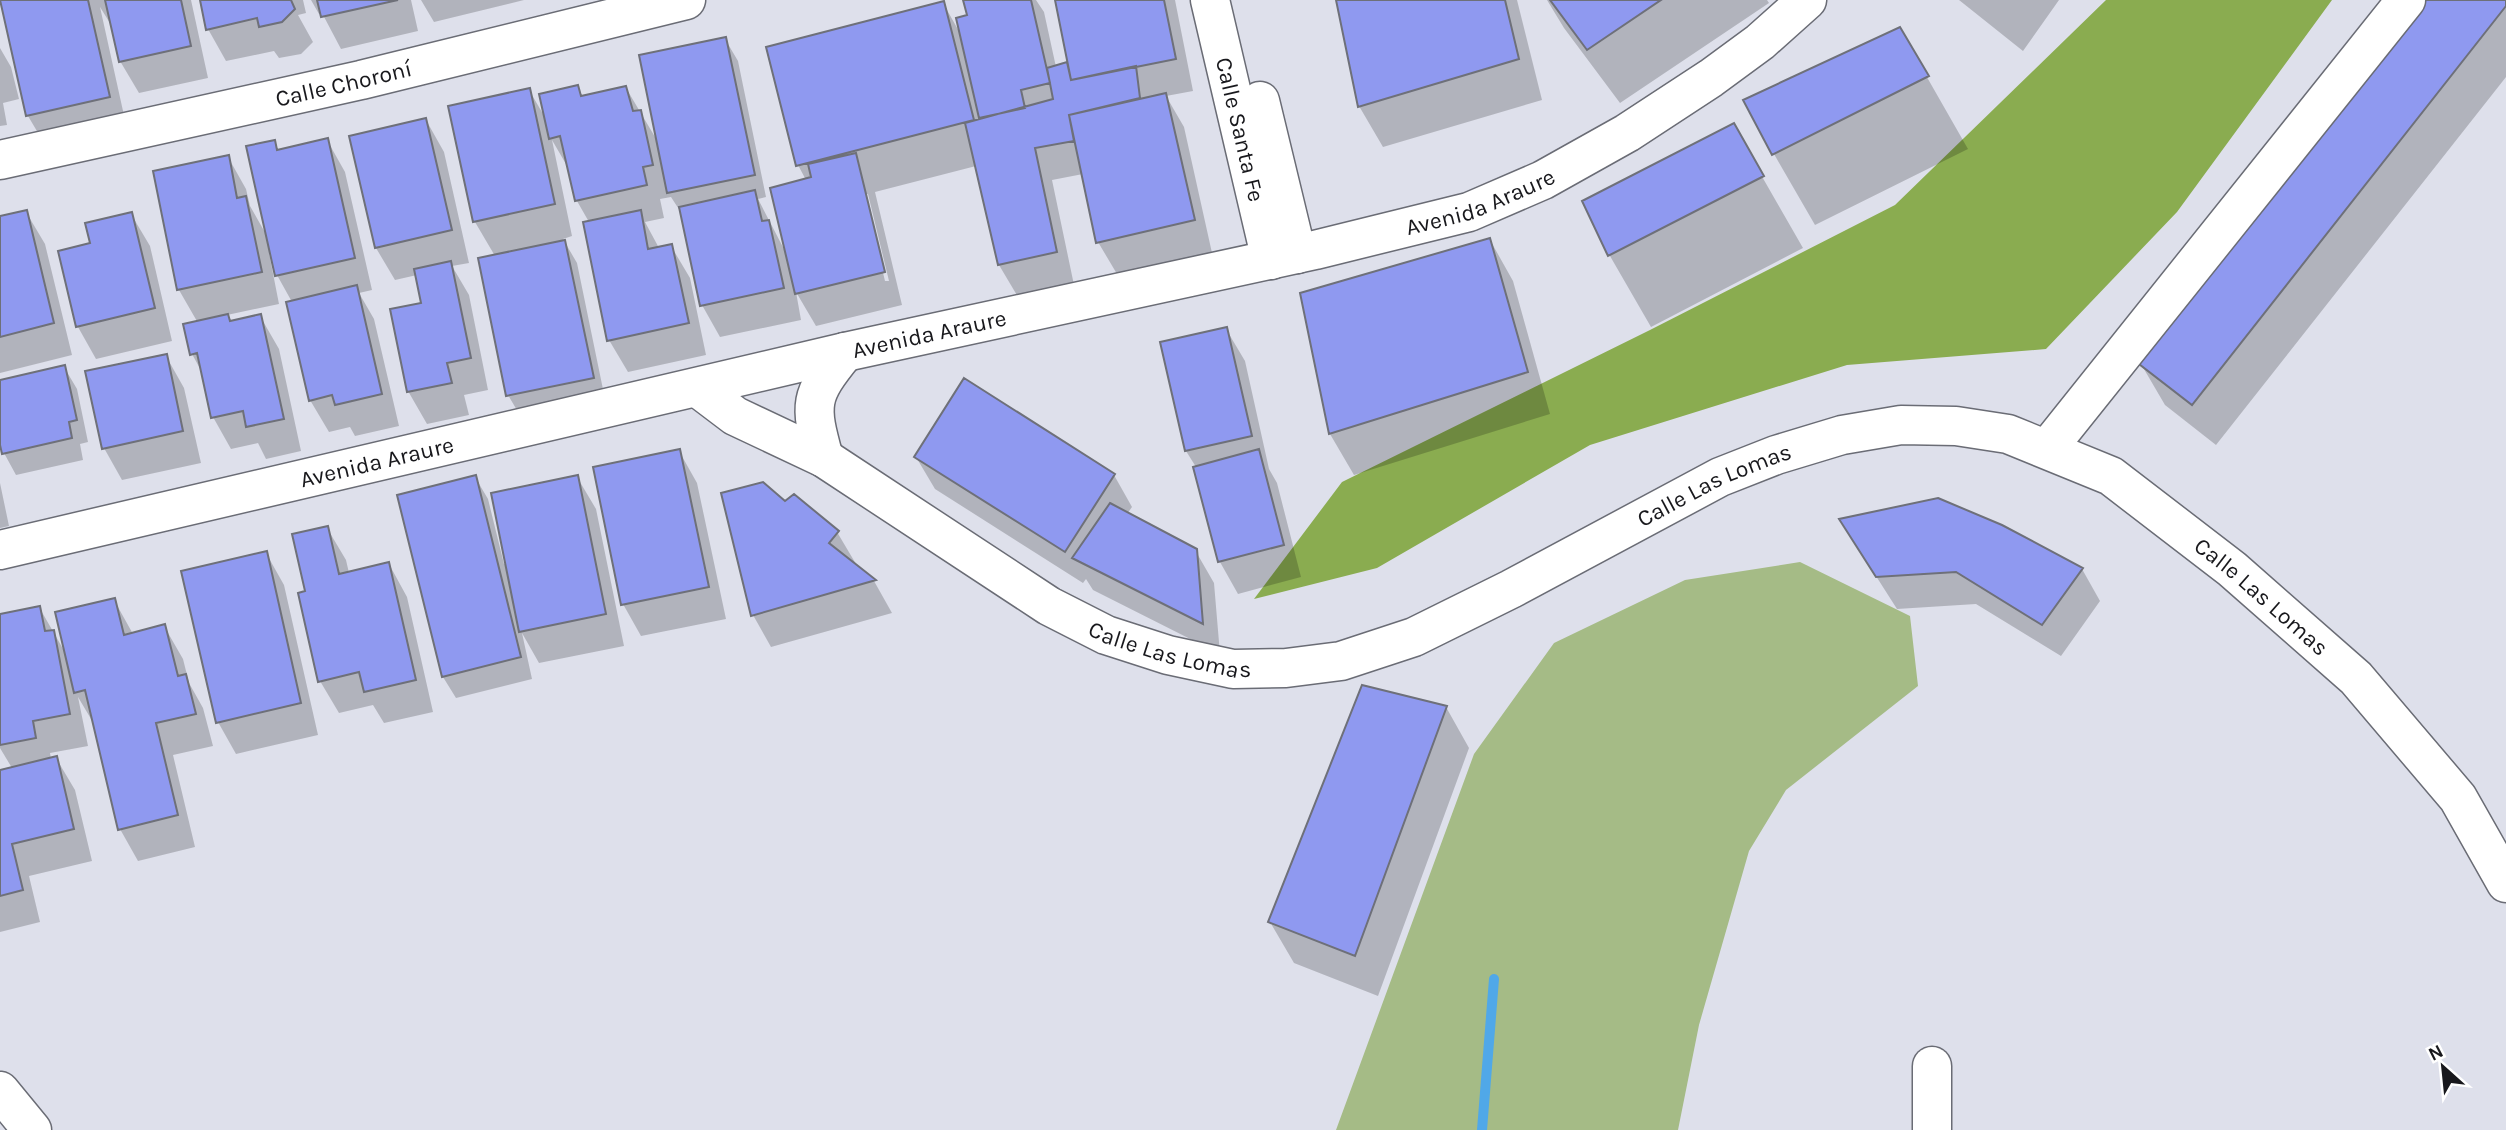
<svg xmlns="http://www.w3.org/2000/svg" width="2506" height="1130" font-family="Karla,sans-serif">
<style>
.green{fill:#a5bb86}
.forest{fill:#8aac50}
.shadow{fill:#0003;fill-rule:evenodd}
.lines{fill:none;stroke-linecap:round;stroke-linejoin:round}
.stream{stroke:#50a8e8;stroke-width:10}
.building{fill:#8f99f0;stroke:#6e7079;stroke-width:2}
.minor-casing{stroke:#6a6c75;stroke-width:41}
.tertiary-casing{stroke:#6a6c75;stroke-width:41}
.minor{stroke:#fff;stroke-width:38}
.tertiary{stroke:#fff;stroke-width:38}
.labels{text-anchor:middle;stroke-width:5;stroke-linejoin:round;paint-order:stroke}
.street-label{font-size:23px;fill:#18181c;stroke:#fff}
</style>
<rect width="100%" height="100%" fill="#dee0eb"/>
<path class="green" d="M1800,562l110,54 8,70 -132,104 -37,61 -50,174 -21,105h-342l138,-376 80,-111 131,-63z"/>
<path class="forest" d="M2106,0h226l-155,212 -131,137 -199,16 -257,80 -213,123 -123,31 88,-117 308,-152 245,-125z"/>
<path class="shadow" d="M2,0h189l17,78 -69,15 -19,-32 -7,-33 -13,-21 27,122 -80,19 -19,-32z
M202,0h101l3,13 -8,2 15,27 -12,12 -22,4 -5,-7 -48,10 -18,-32z
M311,0h100l7,31 -77,18 -19,-36 -3,1z
M421,0h103l-90,22z
M965,0h71l8,12 12,55 13,-3 -12,-64h118l18,91 -27,5 18,31 28,126 -95,21 -19,-32 -15,-68 -31,6 22,105 -56,12 -19,-32 -23,-99 -101,26 27,113 -86,21 -20,-34 5,28 -81,17 -18,-32 -20,-91 -11,-17 -11,2 4,19 -19,4 14,26 12,-2 19,32 16,77 -78,17 -19,-32 -20,-118 -12,-21 -7,-30 -18,-31 20,96 -9,3 14,24 28,136 -84,18 -13,-22 -13,-139 -20,-34 -25,-115 79,-17 17,29 31,-32 6,10 43,-9 32,54 67,-103 13,22 28,136 -8,2 28,54 20,-73 -8,-15 145,-162 17,30 9,-17zM864,194h4l21,87h-4z
M1338,0h179l25,100 -159,47 -24,-41z
M1547,0h220l2,3 -149,100 -56,-75z
M1959,0h100l-36,51z
M2428,0h78v77l-290,368 -51,-40 -24,-41z
M1900,30l68,119 -153,76 -41,-71z
M0,48l11,19 8,32 -16,4 4,22 -7,1z
M426,120l18,32 25,111 -17,3 17,29 19,95 -24,5 5,20 -42,9 -19,-33 15,-87 -6,-29 -22,5 -19,-32z
M1733,126l70,122 -152,79 -41,-71 -26,-54z
M327,140l18,32 27,118 -13,3 15,26 25,107 -44,10 -5,-9 -21,5 -19,-32 -18,-98 -15,-27 -5,-22h-3l10,51 -52,11 4,8 29,-7 19,33 22,102 -35,8 -8,-16 -27,6 -18,-32 -10,-43 -11,-20 6,-31 -19,-33 -24,-118 73,-15 18,32 4,17 17,30 7,-94 5,9z
M26,212l19,32 27,111 -72,18v-155z
M131,214l19,32 22,95 -76,18 -18,-32 -18,-75 33,-7z
M1490,240l23,41 37,133 -196,61 -24,-41 -28,-140z
M1226,329l19,32 24,108 8,14 24,94 -63,17 -18,-32 -24,-95 -10,-16z
M166,356l18,32 17,75 -79,17 -18,-32z
M64,367l13,22 11,53 -8,2 3,16 -67,15 -12,-22 -4,-16v-56z
M679,451l18,32 29,136 -85,17 -18,-32z
M916,457l198,18 18,32 -5,7 68,36 19,33 6,71 -127,-64 -7,-11 -3,4 -148,-94z
M475,477l13,22 16,65h3l70,-87 19,32 28,137 -85,17 -17,-30 10,46 -76,19 -13,-21z
M0,483l9,43 -9,2z
M785,503l52,29 19,32 -1,2 19,15 18,32 -121,34 -18,-32z
M327,528l19,32 3,13 40,-9 18,33 26,115 -49,11 -11,-18 -34,8 -19,-32 -13,-89z
M1860,551l222,18 18,32 -39,55 -85,-52 -79,5z
M266,553l18,32 34,150 -82,19 -18,-32z
M114,600l19,34 31,-8 19,33 6,24 14,25 10,38 -40,9 22,92 -57,14 -18,-32 -26,-105 -16,-27 10,49 -38,7 1,6 5,-1 19,32 17,71 -63,15 11,46 -40,10v-161l12,-3 -12,-20v-133l39,-8 27,47z
M1446,707l23,41 -91,248 -84,-33 -24,-41z"/>
<g class="lines">
<path class="stream" d="M1482,1130l12,-151"/>
</g>
<path class="building" d="M0,0h88l22,97 -84,19z
M105,0h76l10,46 -72,16z
M200,0h91l4,9 -13,13 -23,5 -2,-9 -51,12z
M317,0h81l-77,17z
M963,0h68l19,83 -29,7 4,18 -46,10 -23,-100 11,-3z
M1055,0h109l12,59 -105,21z
M1336,0h169l14,59 -161,48z
M1550,0h111l-74,50z
M2426,0h80v6l-314,399 -53,-41z
M944,1l30,119 -178,46 -30,-119z
M1900,27l29,49 -157,79 -29,-55z
M726,37l29,138 -88,18 -28,-138z
M1067,62l4,18 65,-14 4,32 -71,17 5,26 -39,7 22,104 -59,13 -33,-142 88,-24 -6,-31z
M578,85l3,11 45,-10 7,25 8,-1 12,55 -10,2 4,18 -72,16 -15,-65 -11,3 -10,-45z
M530,88l25,116 -82,18 -25,-116z
M1166,93l29,127 -99,23 -27,-128z
M426,118l26,112 -77,18 -26,-112z
M1734,123l30,53 -156,80 -26,-55z
M328,138l27,120 -80,18 -29,-130 29,-6 2,10z
M856,153l29,119 -90,22 -25,-106 41,-11 -3,-13z
M229,155l8,43 9,-2 16,76 -85,18 -24,-119z
M755,190l7,31 7,-1 15,68 -84,18 -21,-99z
M27,210l27,113 -54,14v-121z
M641,210l7,39 24,-5 17,79 -82,18 -24,-119z
M132,212l23,96 -79,19 -18,-76 32,-8 -5,-20z
M1490,238l38,134 -199,62 -29,-141z
M565,240l29,138 -88,18 -28,-138z
M451,261l20,97 -24,5 5,20 -45,9 -17,-83 31,-6 -7,-34z
M357,285l25,109 -47,11 -3,-10 -23,6 -23,-99z
M228,314l2,7 31,-7 23,105 -38,8 -3,-16 -32,7 -14,-65 -7,2 -7,-31z
M1227,327l25,109 -67,15 -25,-109z
M167,354l16,77 -81,18 -17,-78z
M65,365l12,55 -8,2 3,16 -70,16 -2,-9v-65z
M964,378l151,96 -50,78 -151,-95z
M680,449l29,138 -88,18 -28,-138z
M1259,449l25,96 -66,17 -25,-95z
M476,475l45,182 -79,20 -45,-182z
M578,475l28,139 -87,18 -28,-139z
M763,482l22,19 9,-7 45,37 -10,12 47,37 -125,36 -30,-123z
M1938,498l64,27 81,43 -41,57 -86,-53 -80,5 -37,-58z
M1110,503l87,46 6,75 -131,-66z
M328,526l11,48 50,-12 27,118 -52,12 -5,-20 -41,10 -20,-89 7,-2 -13,-57z
M267,551l34,152 -85,20 -35,-152z
M115,598l9,37 41,-11 13,52 8,-2 10,40 -40,9 22,92 -60,15 -33,-140 -11,3 -19,-81z
M40,606l5,25 9,-1 16,84 -37,7 3,17 -36,7v-131z
M1362,685l85,21 -92,250 -87,-34z
M57,756l17,73 -62,15 11,46 -23,6v-126z"/>
<g class="lines">
<g class="minor-casing">
<g id="minor">
<path id="s1" d="M1210,0l61,260"/>
<path d="M1260,101l37,153"/>
<path id="s2" d="M0,160l361,-80 325,-80"/>
<path id="s3" d="M698,388l37,28 89,42 225,148 57,29 62,20 65,14 53,-1 55,-7 73,-24 97,-48 209,-112 56,-22 66,-20 59,-10 55,1 52,8 103,42 121,93 124,109 102,120 48,85"/>
<path d="M2047,449l359,-449"/>
<path d="M824,458c-15,-54 -15,-62 21,-106"/>
<path d="M1932,1066v64"/>
<path d="M0,1091l32,39"/>
</g>
</g>
<g class="tertiary-casing">
<g id="tertiary">
<path id="s4" d="M0,550l845,-198 470,-102 154,-38 74,-32 84,-47 84,-55 49,-36 47,-42"/>
</g>
</g>
<use href="#minor" class="minor"/>
<use href="#tertiary" class="tertiary"/>
</g>
<g class="labels">
<g class="street-label">
<text dy="8" stroke="none"><textPath href="#s2" startOffset="352">Calle Choroní</textPath></text>
<text dy="8" stroke="none"><textPath href="#s1" startOffset="133">Calle Santa Fe</textPath></text>
<text dy="8" stroke="none"><textPath href="#s4" startOffset="1521">Avenida Araure</textPath></text>
<text dy="8" stroke="none"><textPath href="#s4" startOffset="954">Avenida Araure</textPath></text>
<text dy="8" stroke="none"><textPath href="#s4" startOffset="387">Avenida Araure</textPath></text>
<text dy="8" stroke="none"><textPath href="#s3" startOffset="1132">Calle Las Lomas</textPath></text>
<text dy="8" stroke="none"><textPath href="#s3" startOffset="1741">Calle Las Lomas</textPath></text>
<text dy="8" stroke="none"><textPath href="#s3" startOffset="544">Calle Las Lomas</textPath></text>
</g>
</g>
<g transform="translate(2443 1067) rotate(333)" stroke="#ffffff" stroke-width="5" paint-order="stroke">
<path d="M0-5L12 26L0 18L-12 26Z" fill="#18181c"/>
<text y="-10" font-size="19" font-weight="bold" text-anchor="middle" fill="#18181c">N</text>
</g>
</svg>
